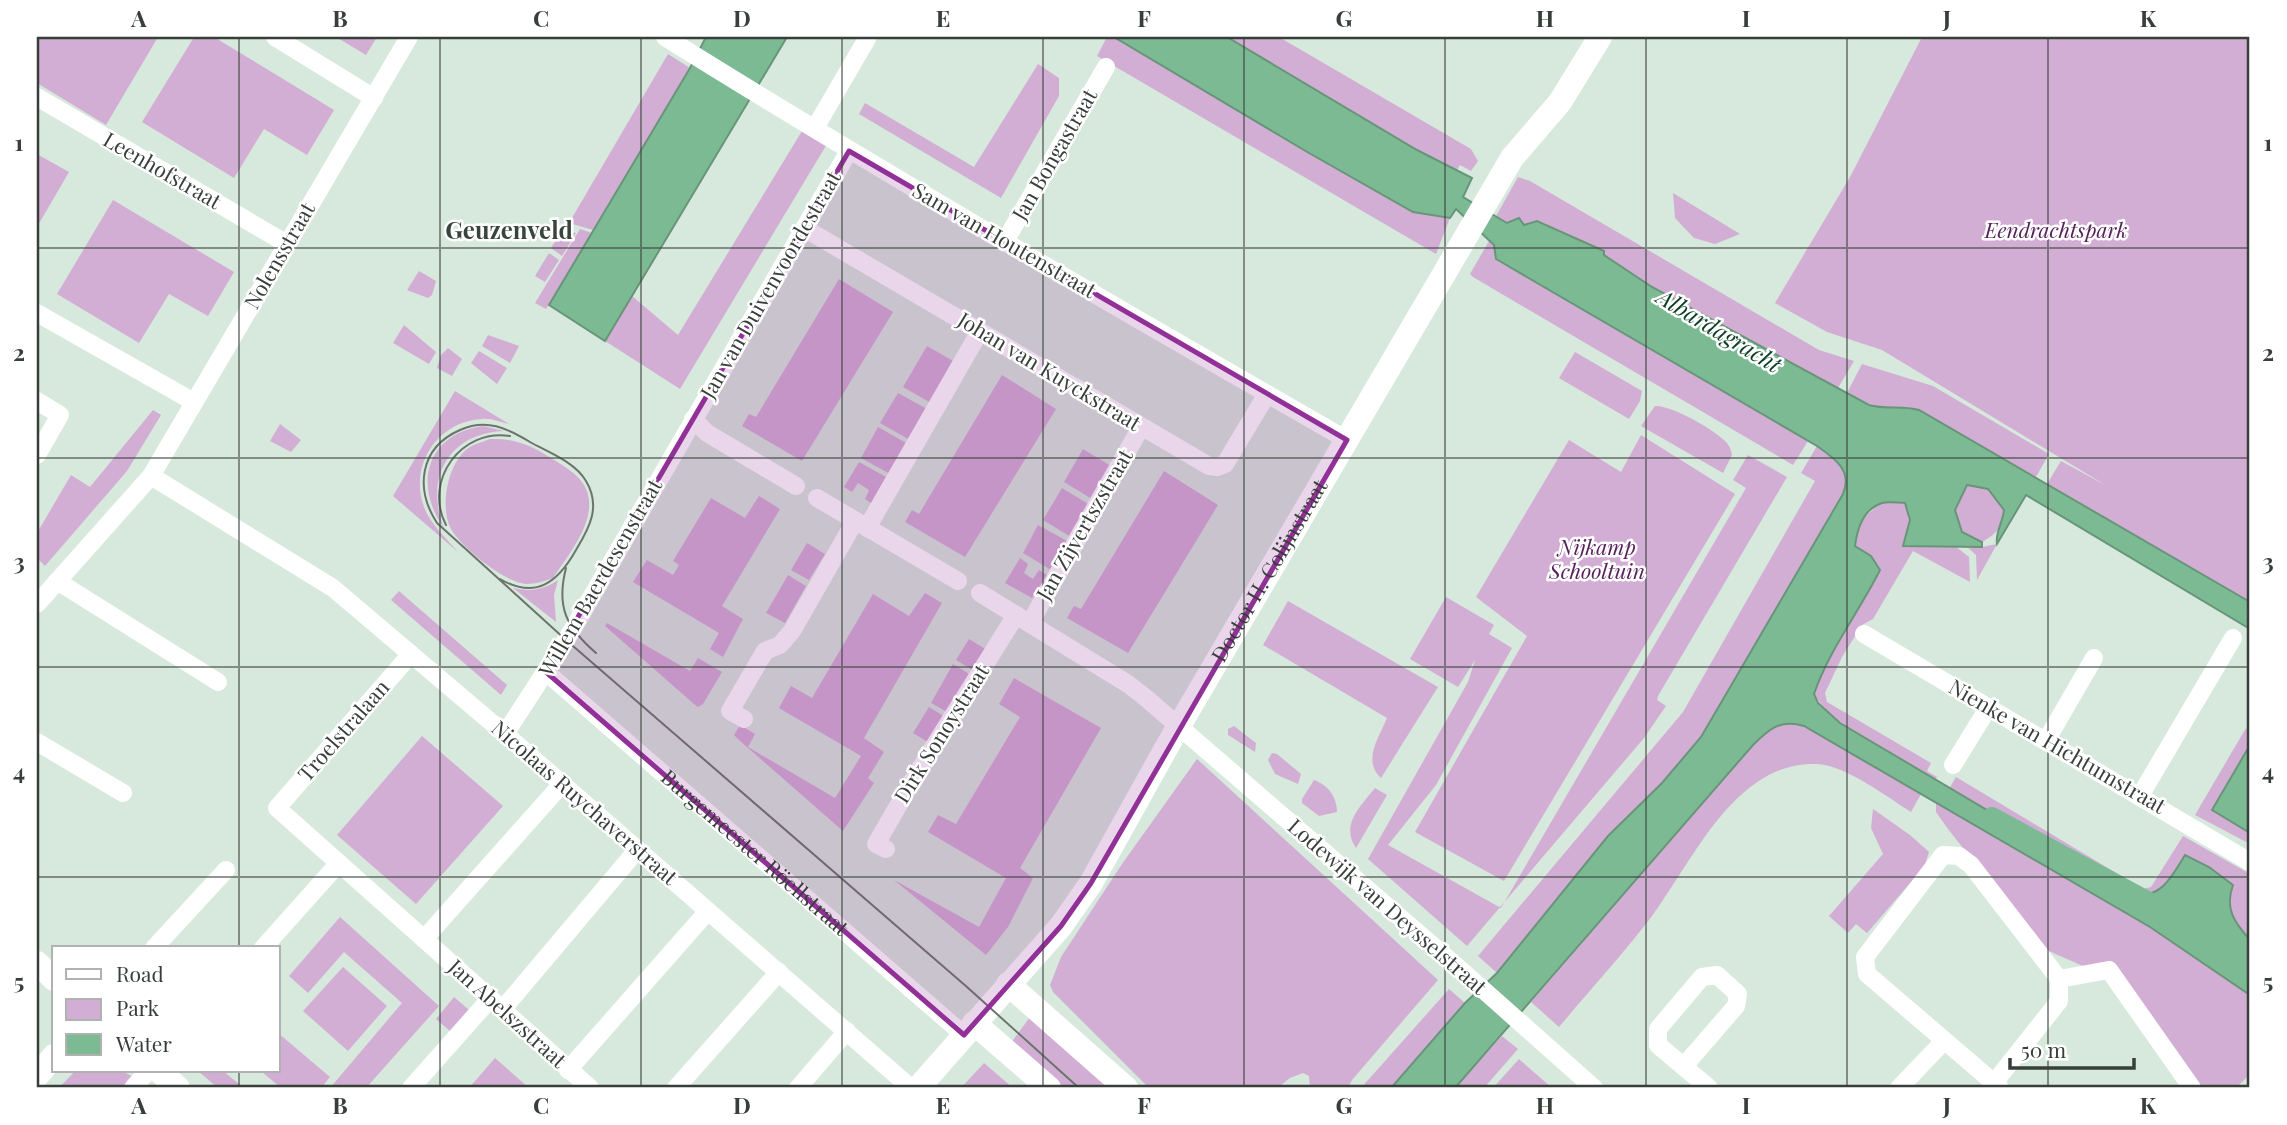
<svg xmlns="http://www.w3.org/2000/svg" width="2287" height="1125" font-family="'Playfair Display',serif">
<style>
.green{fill:#d3aed4}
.water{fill:#7cba94;stroke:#689579;stroke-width:2}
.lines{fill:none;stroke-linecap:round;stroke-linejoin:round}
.canal{stroke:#7cba94;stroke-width:18}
.street{stroke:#fff;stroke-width:18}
.secondary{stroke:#fff;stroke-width:24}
.tram{stroke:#6b756e;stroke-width:2}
.marked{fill:#913097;fill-opacity:0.2;stroke:#913097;stroke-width:5;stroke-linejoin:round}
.grid{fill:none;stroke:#383f3a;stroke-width:2;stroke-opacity:0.55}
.labels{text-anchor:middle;stroke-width:5;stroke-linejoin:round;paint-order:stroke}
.street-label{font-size:21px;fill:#383f3a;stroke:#fff}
.park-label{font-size:21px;font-style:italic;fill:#58215b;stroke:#fff}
.water-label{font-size:23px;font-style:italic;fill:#0e3f26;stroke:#fff}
.quarter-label{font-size:24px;font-weight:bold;fill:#38453d;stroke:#fff}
.neatline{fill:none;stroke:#383f3a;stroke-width:2.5}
.grid-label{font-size:23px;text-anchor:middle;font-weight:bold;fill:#383f3a}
</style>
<rect width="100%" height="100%" fill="#d7e8dd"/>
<path class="green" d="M37,37h121l-52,88 -69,-42z
M194,37h20l120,73 -27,45 -43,-26 -30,49 -92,-56z
M336,37h41l-11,18z
M1107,37h7l195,116 104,59 37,6 -14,36 -339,-198z
M1227,37h52l192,112 7,12 -7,10 -11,-6 -3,5 -40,-20z
M1922,37h328v565l-203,-118 14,-23 46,25 -225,-136 -55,-18 -52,-29 75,-126z
M668,54l22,14 -97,162 -24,-7z
M1038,64l21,14v18l-58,102 -142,-84 6,-11 109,64z
M802,131l25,13 -147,245 -75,-48 27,-45 46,39z
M37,154l32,18 -32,55z
M1518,177l12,4 289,169 35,11 -16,27 -186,-101 -48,-32 -80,-30 -17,-2 -12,-5z
M1673,193l67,41 -25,10 -21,-6 -19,-20z
M113,200l121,72 -26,44 -39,-22 -30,49 -82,-49z
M580,229l12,4 -46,76 -11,-6z
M562,230l14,3 -14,23 -11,-8z
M1489,241l6,4 1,15 312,181 -15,24 -320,-188 -3,-3z
M549,253l10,7 -14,22 -10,-6z
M419,271l17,10 -4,14 -4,3 -21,-8z
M839,279l54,33 -91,149 -60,-35 7,-12 7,3z
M404,325l32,27 -7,12 -36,-21z
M488,335l31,11 -9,17 -28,-17z
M927,346l28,16 -24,41 -28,-16z
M448,348l14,11 -10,17 -15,-8 4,-13z
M479,351l28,17 -10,16 -26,-21z
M1575,352l67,39 -2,10 -11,18 -70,-41z
M1862,364l71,22 116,68 -13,23 -117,-67 -41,-2 -31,-15z
M1002,375l54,34 -91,148 -60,-35 7,-12 7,4z
M455,391l54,33c-9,-2 -18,-6 -27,-5 -43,2 -72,44 -59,85 5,18 23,34 35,48l-65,-56z
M898,393l29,16 -17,31 -30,-17z
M1655,406c16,-1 58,23 70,35 4,4 6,8 7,14l-9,18 -82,-47z
M153,410l8,5 -34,56 -82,95 -8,-8v-25l34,-58 19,12z
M280,424l21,16 -10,12 -21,-11z
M483,426l21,5c-55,2 -80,47 -60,97 -31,-43 -18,-94 39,-102z
M878,427l30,17 -18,30 -29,-16z
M1641,435l94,59 -231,387 -89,-49 112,-196 -51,-39 93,-157 52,32z
M490,439c24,-1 41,6 61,19 11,7 26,15 33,27 18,30 -15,69 -31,93 -8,3 -18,6 -26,6 -21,0 -69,-39 -77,-57 -10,-22 -2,-62 16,-77 6,-6 17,-8 24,-11z
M1817,446c16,11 33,21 28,43l-144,248 -39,46 -54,53 -111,137 -19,-17 205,-244 132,-231 -14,-8z
M1083,449l28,17 -19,33 -28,-17z
M1748,455l39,22 -129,219 -1,4 9,6 -22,32 -177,208 -99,-87 100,-177 7,-22 -17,27 -48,-28 36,-62 48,28 -5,9 23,14 -76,137 -48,60 113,63 245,-420 -13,-8z
M859,462l27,15 -15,26 -6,-4 4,-9 -11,-7 -6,9 -8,-5z
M1164,471l54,34 -90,148 -61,-35 7,-12 7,3z
M1967,484l21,5 16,21c-2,17 -7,24 -22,32l-20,-10 -7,-22z
M1062,488l28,17 -19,32 -28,-17z
M759,496l21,13 -58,97 21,13 -20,38 -13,-8 9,-16 -86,-51 14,-22 26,15 6,-10 -6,-4 38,-63 34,20z
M1882,503h24l4,17 -7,26h52l14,11 1,25 -57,-31 -40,68 -11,6 -20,32 -17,36 2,9 104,61 -4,8 10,6 -2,4c-33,-20 -104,-55 -121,-87 15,-44 45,-82 66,-124l-9,-14 -16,-9c2,-23 8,-31 27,-44z
M1038,525l29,16 -16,29 -28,-17z
M807,543l18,11 -16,26 -18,-10z
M1997,544l-20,36 -1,-25 -10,-9 16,1z
M1020,558l8,6 -4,9 9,6 6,-9 8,5 -15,23 -27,-15z
M788,575l18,11 -21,37 -19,-10z
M558,580l-4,15 2,27 -43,-34c18,4 30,2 45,-8z
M399,591l108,94 -6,10 -110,-95z
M925,593l17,10 -78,135 20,14 -16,26 6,5 -31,48 -104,-91 -5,-5 6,-10 15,9 -7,13 87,51 26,-42 -82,-48 12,-22 21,12 61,-104 36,22z
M1288,601l150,86 -57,91c-19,-18 -2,-40 6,-60l-124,-73z
M607,623l83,48 8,-13 24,14 -19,32 -5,3 -4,-3 -89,-78z
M969,639l18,11 -13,21 -18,-11z
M953,664l18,11 -22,38 -18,-10z
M1014,678l87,50 -81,140 13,10 -25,49 -22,28 -92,-75 85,47 27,-49 -78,-46 10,-17 18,9 64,-107 -21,-13z
M929,707l18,11 -16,26 -18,-11z
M1784,722l20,4 117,68 -10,18c-24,-15 -66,-47 -94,-48 -82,-3 -124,97 -165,152 -29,38 -62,74 -93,111l-28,-25 222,-257 17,-17z
M1234,726l22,17 -1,9 -27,-17v-6z
M2246,728l4,7v10l-38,65 38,23v11l-55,-29z
M422,736l81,70 -87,98 -79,-69z
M1272,753l5,1 24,20 -3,10 -23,-10 -7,-14z
M1197,759l241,221 -86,100 -4,8h-38l-1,-12 -6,-3 -13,5 -13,10h-128l-96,-96 -3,-7 11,-28 61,-93z
M1956,777l187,112 8,-2 32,-51 67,38v66c-16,-18 -26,-31 -17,-55l-24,-18 -24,-12c-14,23 -25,46 -56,39l-180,-105z
M1314,780c14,5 23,17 23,32l-18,4 -17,-13v-4z
M1375,788l12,7 -31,53c-16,-24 5,-42 19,-60z
M1936,803l214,124 100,68v79l-14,14h-50l-85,-114 -59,-26 -94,-119 -12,-17z
M1873,809l37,26 19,17 -5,15 -57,66 -11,-9 -8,9 -19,-17 54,-62 -12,-26z
M340,917l99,89 -73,82h-36l72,-85 -58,-51 -36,41 -19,-17z
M343,967l44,39 -39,45 -45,-40z
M1449,989l16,14 -74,85h-30z
M454,997l15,13 -19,21 -14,-12z
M1035,1010l88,78h-60l-52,-45z
M278,1033l52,44 -9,11h-40l-20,-17h17z
M1502,1036l16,13 -34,39h-29z
M495,1058l34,30h-60z
M1519,1059l33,29h-59z
M984,1063l29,25h-52z
M75,1071h47l11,6 -10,11h-64z
M198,1071h25l21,17h-26z"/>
<path class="water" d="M706,37h81l-182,304 -56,-36 141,-237z
M1114,37h113l190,113 55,28 -9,19 44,26 12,-5 5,7 13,-4 67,30v4l48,32 217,118c17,5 33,0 50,5l331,192v27l-224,-134 -29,49c-2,-12 6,-22 7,-34l-16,-21 -21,-4 -12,25 7,22 20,10v5l-79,-1 7,-26 -5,-17c-6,0 -17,-2 -23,0 -19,6 -25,27 -27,43l16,10 9,14c-21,42 -51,80 -66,124l4,9 22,20 289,171c31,7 42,-16 56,-39l24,12 24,18c-9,24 2,38 17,55v55l-100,-68 -346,-201c-24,-7 -35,3 -51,19l-298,343h-64l74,-85 32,-30 111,-137 54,-53 39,-46 142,-243c10,-24 -9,-36 -26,-48l-321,-187 -2,-14 -38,-36 -6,9 -37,-6 -104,-59z
M2250,745v88l-38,-23z"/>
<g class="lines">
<path class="canal" d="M1992,816l170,92"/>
<g class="street">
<path d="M275,37l99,61"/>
<path d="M665,37c224,140 453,271 682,403"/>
<path d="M37,97l250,147"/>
<path d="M815,128l53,-91"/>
<path d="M804,228l405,238 8,1 8,-3 42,-70"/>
<path d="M1004,243l102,-176"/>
<path d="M37,313l157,89"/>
<path d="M37,401l23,14 -23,40"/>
<path d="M693,419l14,14 89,53"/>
<path d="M151,476l182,112 172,146 406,354"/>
<path d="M817,498l141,83"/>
<path d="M867,528l113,-197"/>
<path d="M57,581l161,101"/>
<path d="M980,593l148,91 18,14 315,272 133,118"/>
<path d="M37,604l114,-128 258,-439"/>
<path d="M1030,623l111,-196"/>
<path d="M1864,634l386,228"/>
<path d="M411,654l-134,154 147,131 138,-155"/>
<path id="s1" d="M546,672l418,363"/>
<path d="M744,719l-14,-8 35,-60 15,-6 12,-14 63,-110"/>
<path d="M505,734l68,-105 276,-478"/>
<path d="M2046,741l48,-83"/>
<path d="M37,742l86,51"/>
<path d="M1953,765l35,-57"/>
<path d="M2140,796l93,-158"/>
<path d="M886,849l-10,-5 37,-64 103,-165"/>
<path d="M424,939l166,149"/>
<path d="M154,948l72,-78"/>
<path d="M263,948l76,-85"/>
<path d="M502,1010l135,-160"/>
<path d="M1684,1066l52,-60 2,-12 -21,-19 -15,2 -44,52v16l51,43"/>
<path d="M568,1070l140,-159"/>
<path d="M1994,1083l65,-82v-22"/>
<path d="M133,1088l15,-17"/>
<path d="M411,1088l79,-89"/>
<path d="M676,1088l103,-116"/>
<path d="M798,1088l49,-57"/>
<path d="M1899,1088l45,-47"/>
<path d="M2000,1088l-133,-114 -2,-17 78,-102 16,1 12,9 88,114 50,-9 83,118"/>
</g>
<g class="secondary">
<path d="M37,963l17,16"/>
<path d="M1008,984l118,104"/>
<path d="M974,1023l75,65"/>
<path d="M159,1071l19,17"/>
<path d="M37,1076l17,-20"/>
<path id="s2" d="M918,1088l143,-162 30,-43 78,-140 343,-585 48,-56 40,-65"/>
</g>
<path class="tram" d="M446,525c-23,-44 15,-97 64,-89
M566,568c-10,39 0,59 30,85
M500,579c36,21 58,3 76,-29 14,-23 25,-44 10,-69 -11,-19 -38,-29 -56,-39 -23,-14 -44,-24 -70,-12 -41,18 -45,59 -23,93l129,117 401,347 112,101"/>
</g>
<path class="marked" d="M849,151l498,289 -256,443 -30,43 -97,109 -418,-363z"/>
<path class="grid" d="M239,37v911M440,37v1051M641,37v1051M842,37v1051M1043,37v1051M1244,37v1051M1445,37v1051M1646,37v1051M1847,37v1051M2048,37v1051M37,248h2213M37,458h2213M37,667h2213M37,877h2213M239,1071v17"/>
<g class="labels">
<g class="street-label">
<text transform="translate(1055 155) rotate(-60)" y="7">Jan Bongastraat</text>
<text transform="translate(162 171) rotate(30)" y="7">Leenhofstraat</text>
<text transform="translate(1004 241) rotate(30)" y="7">Sam van Houtenstraat</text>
<text transform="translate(280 256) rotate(-60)" y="7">Nolensstraat</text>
<text transform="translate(771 285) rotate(-60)" y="7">Jan van Duivenvoordestraat</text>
<text transform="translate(1049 372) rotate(31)" y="7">Johan van Kuyckstraat</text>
<text transform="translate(1085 525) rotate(-60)" y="7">Jan Zijvertszstraat</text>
<text dy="7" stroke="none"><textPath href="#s2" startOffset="628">Doctor H. Colijnstraat</textPath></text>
<text transform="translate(601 578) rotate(-60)" y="7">Willem Baerdesenstraat</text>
<text transform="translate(344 731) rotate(-49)" y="7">Troelstralaan</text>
<text transform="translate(942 734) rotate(-58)" y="7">Dirk Sonoystraat</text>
<text transform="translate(2057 747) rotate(30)" y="7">Nienke van Hichtumstraat</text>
<text transform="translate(584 803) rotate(41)" y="7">Nicolaas Ruychaverstraat</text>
<text dy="7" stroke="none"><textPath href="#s1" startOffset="276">Burgemeester Röellstraat</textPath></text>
<text transform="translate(1387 907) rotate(41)" y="7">Lodewijk van Deysselstraat</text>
<text transform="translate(507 1014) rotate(42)" y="7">Jan Abelszstraat</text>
</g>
<g class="park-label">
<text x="2056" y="238">Eendrachtspark</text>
<text x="1597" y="555">Nijkamp<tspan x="1597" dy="24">Schooltuin</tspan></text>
</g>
<g class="water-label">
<text transform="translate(1719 331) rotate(31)" y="8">Albardagracht</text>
</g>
<g class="quarter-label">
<text x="509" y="239">Geuzenveld</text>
</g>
</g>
<rect width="2287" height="1125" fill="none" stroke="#ffffff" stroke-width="77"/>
<rect x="52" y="946" width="228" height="126" fill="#ffffff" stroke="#afb2b0" stroke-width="2"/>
<rect x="66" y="969" width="35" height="10" fill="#ffffff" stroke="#afb2b0" stroke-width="2"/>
<text x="116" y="982" font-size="21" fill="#383f3a">Road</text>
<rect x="66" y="999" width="35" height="21" fill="#d3aed4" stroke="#afb2b0" stroke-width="2"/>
<text x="116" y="1016" font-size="21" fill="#383f3a">Park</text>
<rect x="66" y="1034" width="35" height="21" fill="#7cba94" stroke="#afb2b0" stroke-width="2"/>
<text x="116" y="1052" font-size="21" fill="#383f3a">Water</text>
<path d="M2010 1058v10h124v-10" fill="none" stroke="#383f3a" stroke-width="3.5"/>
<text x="2021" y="1058" font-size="21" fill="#383f3a" stroke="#ffffff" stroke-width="5" paint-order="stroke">50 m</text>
<rect x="38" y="38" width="2210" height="1048" class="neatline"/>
<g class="grid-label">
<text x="139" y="27">A</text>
<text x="340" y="27">B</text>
<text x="541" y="27">C</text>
<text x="742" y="27">D</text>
<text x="943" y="27">E</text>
<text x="1144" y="27">F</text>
<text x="1344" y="27">G</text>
<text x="1545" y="27">H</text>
<text x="1746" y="27">I</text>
<text x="1947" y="27">J</text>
<text x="2148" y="27">K</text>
<text x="19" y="151">1</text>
<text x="2268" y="151">1</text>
<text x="19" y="361">2</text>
<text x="2268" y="361">2</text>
<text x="19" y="570">3</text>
<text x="2268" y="570">3</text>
<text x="19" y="780">4</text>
<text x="2268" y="780">4</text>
<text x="19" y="990">5</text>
<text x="2268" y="990">5</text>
<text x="139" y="1114">A</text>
<text x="340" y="1114">B</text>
<text x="541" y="1114">C</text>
<text x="742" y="1114">D</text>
<text x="943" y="1114">E</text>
<text x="1144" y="1114">F</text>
<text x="1344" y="1114">G</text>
<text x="1545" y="1114">H</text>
<text x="1746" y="1114">I</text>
<text x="1947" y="1114">J</text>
<text x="2148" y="1114">K</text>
</g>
</svg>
